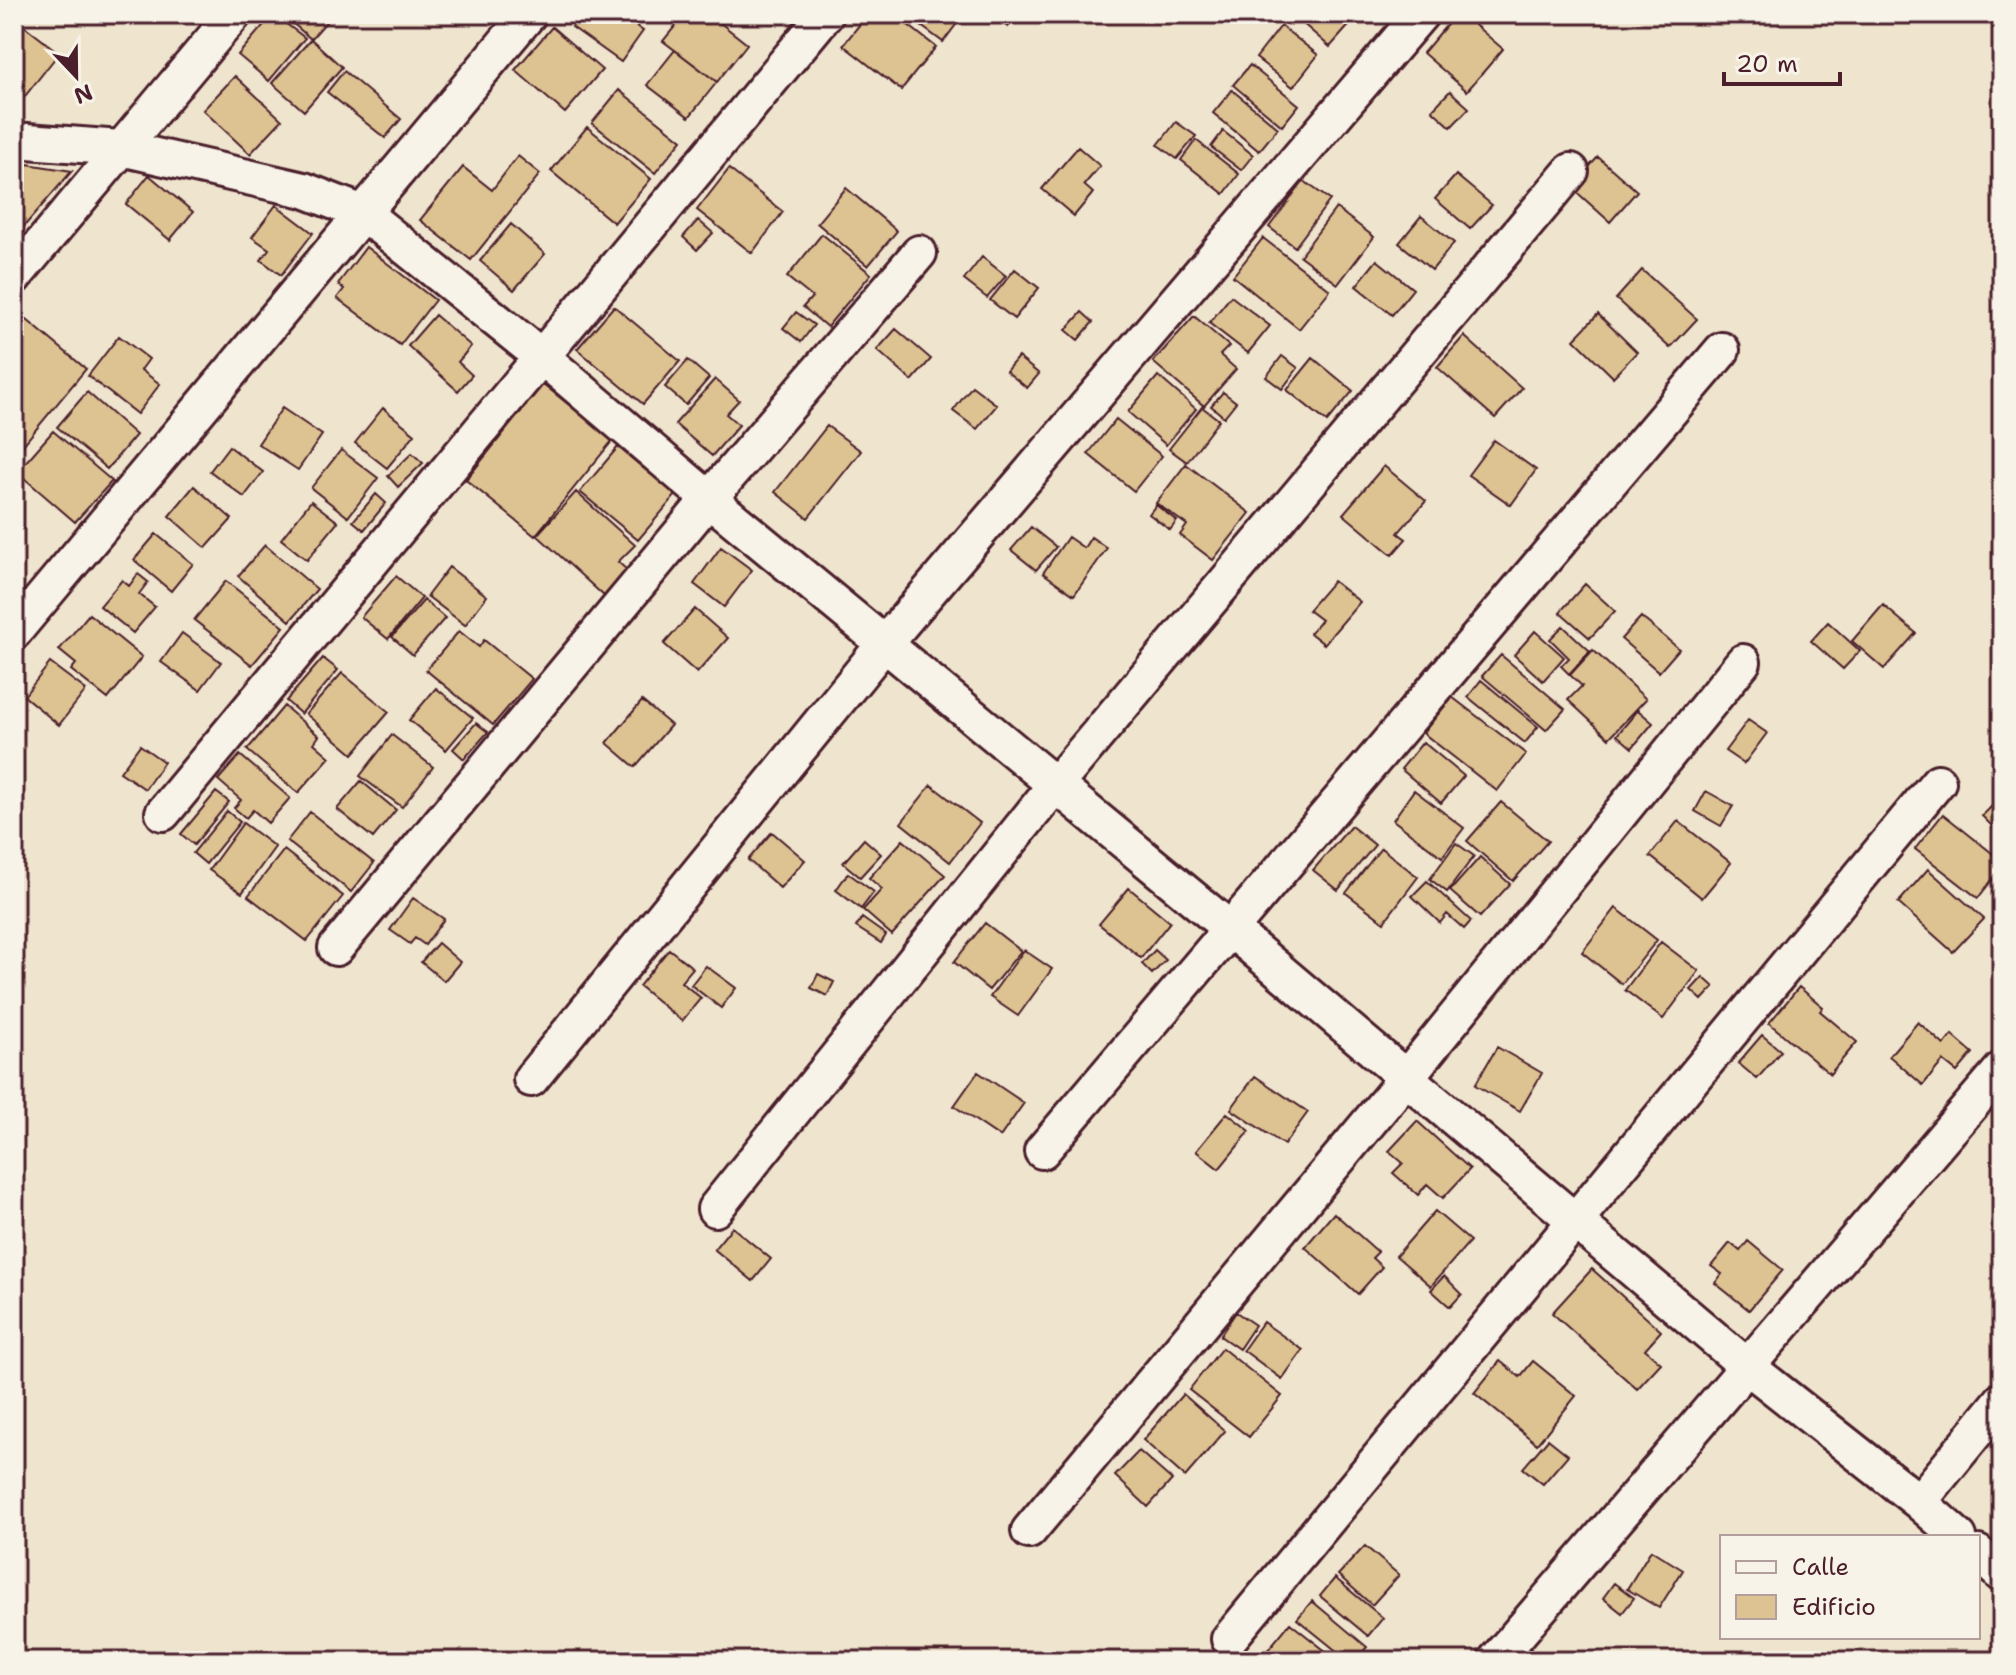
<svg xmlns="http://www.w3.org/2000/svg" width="2016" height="1675" font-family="'Shantell Sans',sans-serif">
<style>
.building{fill:#ddc392;stroke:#4a1f2b;stroke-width:2}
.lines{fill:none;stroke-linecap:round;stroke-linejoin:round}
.street-casing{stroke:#4a1f2b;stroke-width:40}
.street{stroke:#f7f3e8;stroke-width:34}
</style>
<rect width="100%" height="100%" fill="#efe5ce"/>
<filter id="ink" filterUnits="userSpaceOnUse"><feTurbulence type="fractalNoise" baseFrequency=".0125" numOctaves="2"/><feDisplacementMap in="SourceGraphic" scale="16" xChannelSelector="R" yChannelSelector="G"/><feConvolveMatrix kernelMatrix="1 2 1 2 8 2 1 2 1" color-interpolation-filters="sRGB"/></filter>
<g filter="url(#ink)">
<path class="building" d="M273,14l32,24 -36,43 -31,-26z
M282,14h51l-22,25z
M581,14h38l24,17 -22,31 -49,-35z
M685,14h24l38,30 -30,38 -54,-41z
M868,14h26l42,33 -35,43 -58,-45z
M905,14h59l-21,28z
M995,14h22l-9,13 -15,-10z
M1345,14l8,7 -23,26 -37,-32z
M1456,14h6l41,35 -36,42 -44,-38z
M14,18l45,35 -45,57z
M1281,26l37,29 -25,32 -37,-29z
M552,27l50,43 -37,43 -50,-43z
M311,39l31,28 -38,44 -32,-28z
M675,50l42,32 -28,35 -42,-32z
M1250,65l49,40 -17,21 -49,-41z
M344,71l57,48 -16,19 -58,-46z
M235,76l47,44 -32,34 -47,-44z
M619,90l63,50 -27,33 -63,-50z
M1232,90l46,38 -19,23 -46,-38z
M1450,91l19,17 -18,19 -19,-17z
M1176,122l20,14 -19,23 -19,-14z
M587,127l64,52 -37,44 -63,-52z
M1223,131l30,24 -12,15 -30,-23z
M1196,140l43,34 -15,20 -43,-34z
M1078,147l22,19 -16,19 9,8 -19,23 -32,-27z
M518,156l22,18 -69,86 -51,-40 43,-53 29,23z
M1598,157l39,34 -27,31 -39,-35z
M14,162l58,9 -58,67z
M729,169l54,43 -31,41 -55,-43z
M149,175l44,37 -23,28 -44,-36z
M1456,175l36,30 -22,24 -35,-30z
M1304,181l26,19 -35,47 -26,-20z
M846,188l51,43 -29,35 -51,-43z
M276,205l37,28 -32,42 -20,-15 8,-11 -17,-12z
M1336,208l38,29 -36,47 -38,-28z
M1421,216l33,27 -22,27 -33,-27z
M698,220l15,13 -16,17 -14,-13z
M511,224l34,30 -31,36 -34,-29z
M822,234l49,40 -44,53 -24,-20 9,-10 -25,-20z
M1263,238l67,52 -31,39 -66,-53z
M366,247l69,53 -35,45 -63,-47 7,-9 -6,-5z
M982,257l24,19 -19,22 -23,-18z
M1377,260l36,29 -21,26 -36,-29z
M1015,269l24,19 -25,31 -24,-19z
M1642,270l55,49 -27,29 -54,-49z
M1231,296l39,30 -22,27 -39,-30z
M614,306l66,55 -37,43 -66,-55z
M796,312l18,13 -13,17 -18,-14z
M1082,312l11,10 -15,18 -12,-10z
M1598,314l39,38 -24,25 -39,-38z
M21,315l65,54 -72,87v-133z
M435,315l36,31 -13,16 14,13 -14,16 -50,-45z
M1194,316l35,30 -9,9 16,14 -32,37 -51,-44z
M896,329l35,30 -19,22 -35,-31z
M119,336l30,23 -8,11 19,14 -23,30 -49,-38z
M1464,336l58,52 -27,30 -58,-51z
M1282,356l16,12 -16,21 -16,-12z
M1018,357l21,17 -12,14 -21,-17z
M1313,358l40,33 -26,31 -40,-32z
M688,360l21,18 -23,27 -21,-18z
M1158,376l38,33 -30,36 -38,-33z
M715,379l24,21 -13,14 13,11 -27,31 -37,-32z
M543,384l70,56 -78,96 -69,-56z
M972,386l25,19 -20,24 -24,-18z
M87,392l49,43 -29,34 -50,-42z
M1223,392l13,10 -12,15 -13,-11z
M1202,407l17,13 -32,42 -18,-13z
M282,408l40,27 -24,35 -40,-26z
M383,408l32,26 -28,34 -32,-25z
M1116,419l46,37 -28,35 -46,-37z
M827,426l34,25 -53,67 -33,-26z
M53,431l59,50 -37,41 -58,-50z
M1494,440l42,30 -25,35 -43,-30z
M229,446l34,26 -19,25 -34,-26z
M618,447l58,48 -38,45 -58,-48z
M341,450l37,28 -30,39 -37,-29z
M412,453l11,10 -25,24 -10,-11z
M1186,464l64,49 -37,47 -33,-25 7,-10 -31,-22z
M1384,466l42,35 -28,32 8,6 -14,16 -49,-41z
M194,486l38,33 -26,29 -37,-32z
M576,492l59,53 -17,17 9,8 -23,26 -67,-61z
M376,494l10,9 -22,27 -11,-9z
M311,501l27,21 -31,38 -26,-21z
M1156,505l21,16 -7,9 -21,-16z
M1031,527l25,20 -20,23 -25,-20z
M156,534l37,30 -22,27 -37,-31z
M1068,537l16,11 7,-11 16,11 -33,47 -31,-22z
M265,545l52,44 -27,32 -52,-45z
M721,547l31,23 -28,37 -30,-23z
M449,567l38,29 -22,29 -38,-29z
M138,574l10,8 -9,12 16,13 -22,26 -33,-27 22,-26 7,6z
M396,576l26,22 -34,41 -27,-22z
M226,581l58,46 -32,38 -58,-45z
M1333,581l27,21 -36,42 -14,-11 11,-13 -13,-10z
M1585,584l30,27 -25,27 -30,-26z
M424,600l21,18 -32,37 -21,-18z
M1883,605l33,28 -32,36 -32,-28z
M695,609l33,29 -31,35 -33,-29z
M89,614l53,43 -34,42 -37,-29 5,-6 -17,-14z
M1641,617l38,32 -20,23 -38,-33z
M1828,622l32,29 -17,18 -32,-28z
M1563,626l27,25 -21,23 -8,-8 8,-8 -19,-19z
M459,631l20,16 5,-7 48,39 -39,46 -67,-55z
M1535,631l29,26 -21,24 -29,-26z
M182,633l39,29 -21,28 -39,-28z
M1593,650l53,49 -37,39 -41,-38 14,-14 -12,-11z
M1501,655l64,54 -19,21 -64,-54z
M323,658l15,12 -37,44 -15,-13z
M50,663l36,27 -27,35 -35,-29z
M342,673l47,39 -36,42 -47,-40z
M1481,680l57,47 -13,16 -57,-46z
M436,688l37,30 -27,32 -37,-30z
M1452,697l74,57 -29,37 -74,-58z
M642,701l29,24 -36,42 -28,-24z
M284,706l35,30 -5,7 16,14 -32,36 -51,-43z
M1638,710l15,13 -21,25 -15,-13z
M1748,720l19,13 -23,31 -19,-13z
M476,723l12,9 -24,27 -11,-10z
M392,735l41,32 -31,40 -42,-31z
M1423,742l41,34 -23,27 -40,-34z
M140,745l24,17 -19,27 -25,-17z
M240,755l50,43 -22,25 -15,-13 -7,8 -12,-10 7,-8 -23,-20z
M361,781l35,29 -23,28 -36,-29z
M931,785l49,38 -30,39 -49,-39z
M1414,790l50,38 -22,29 -49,-37z
M1706,791l27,15 -12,20 -26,-15z
M216,792l13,10 -35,43 -13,-11z
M2002,796v40l-20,-20z
M1501,802l47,39 -35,40 -46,-40z
M227,811l13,11 -34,42 -13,-11z
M310,812l64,51 -23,29 -64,-51z
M1943,814l59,47v6l-24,31 -63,-49z
M1678,821l53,42 -29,35 -52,-42z
M243,823l32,24 -33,46 -33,-23z
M1351,826l24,19 -37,45 -25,-20z
M772,832l33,28 -25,28 -32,-28z
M864,839l17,15 -21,23 -17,-14z
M903,840l42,35 -53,60 -29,-25 19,-21 -13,-11z
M1456,843l18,13 -27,36 -17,-13z
M1381,848l37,29 -34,45 -38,-29z
M284,850l59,46 -36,45 -59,-45z
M1480,857l30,27 -30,33 -30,-26z
M1928,869l56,50 -31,33 -55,-49z
M848,873l26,19 -13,17 -25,-19z
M1427,881l44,40 -7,8 -17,-15 -7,9 -28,-27z
M1129,888l41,34 -29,36 -42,-34z
M413,898l31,21 -19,26 -10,-7 -5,6 -20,-14z
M1616,908l41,32 -35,44 -40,-32z
M862,918l24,17 -5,8 -25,-16z
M985,923l36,28 -32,39 -35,-28z
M1661,942l38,29 -36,48 -38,-29z
M438,943l22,19 -16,19 -23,-19z
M669,949l24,19 -12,14 20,16 -19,23 -43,-35z
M1024,950l28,19 -34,47 -28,-19z
M1155,950l11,10 -14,14 -10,-10z
M706,966l30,22 -15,20 -30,-23z
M818,974l16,8 -7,14 -16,-8z
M1703,977l11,10 -12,13 -11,-10z
M1799,987l24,20 -3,4 37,31 -27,32 -61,-51z
M1918,1022l26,23 8,-10 21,18 -16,19 -14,-11 -20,24 -34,-29z
M1762,1035l19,16 -24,28 -19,-16z
M1497,1047l45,26 -22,38 -45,-26z
M978,1072l46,31 -24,34 -46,-31z
M1255,1076l53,36 -24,33 -53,-36z
M1227,1113l23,18 -31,38 -23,-18z
M1417,1121l53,48 -27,29 -16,-14 -9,11 -25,-22 10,-10 -14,-12z
M1435,1211l35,30 -39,45 -35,-30z
M1334,1213l44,39 -6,6 10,9 -24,27 -53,-47z
M732,1227l39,32 -18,22 -39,-32z
M1748,1241l35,29 -34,40 -34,-27 7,-9 -11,-8 19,-23 10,8z
M1592,1269l69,62 -16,18 16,14 -24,26 -85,-76z
M1444,1276l18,18 -12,13 -19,-17z
M1236,1312l19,13 -16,24 -19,-13z
M1263,1322l40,28 -21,29 -39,-29z
M1222,1348l60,48 -33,41 -60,-47z
M1500,1361l20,16 13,-16 43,35 -39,48 -63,-51z
M1183,1394l42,37 -40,46 -42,-37z
M1548,1439l20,16 -25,29 -20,-16z
M1139,1451l33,29 -24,27 -33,-31z
M1365,1546l34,29 -27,30 -34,-30z
M1651,1550l32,20 -24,38 -32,-19z
M1335,1578l48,40 -15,18 -48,-40z
M1614,1583l20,15 -12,15 -19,-15z
M1312,1601l55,46 -12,14h-6l-52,-42z
M1290,1623l38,30 -6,8h-45l-11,-9z"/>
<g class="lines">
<g class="street-casing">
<path id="street" d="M14,140l107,8 183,42 59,23 179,144 167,142 520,429 519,439 171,135 40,35
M14,277l220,-263
M14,632l515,-618
M163,813l663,-799
M336,948l373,-449 210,-246
M531,1079l354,-436 536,-629
M1042,1151l680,-801
M715,1209l341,-425 515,-613
M1919,1502l83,-102
M1029,1531l376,-452 338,-417
M1978,1553l24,22
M1229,1639l709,-857
M1495,1661l507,-592"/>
</g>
<use href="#street" class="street"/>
</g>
</g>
<rect width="2016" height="1675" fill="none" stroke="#f7f3e8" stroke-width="48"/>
<rect x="24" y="24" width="1968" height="1627" fill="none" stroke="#4a1f2b" stroke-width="3" filter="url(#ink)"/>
<rect x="1720" y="1535" width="260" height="104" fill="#f7f3e8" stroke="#b29e9c" stroke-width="2"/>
<rect x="1736" y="1561" width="40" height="12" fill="#f7f3e8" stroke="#b29e9c" stroke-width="2"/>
<text x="1792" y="1575" font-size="24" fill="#4a1f2b">Calle</text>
<rect x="1736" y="1595" width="40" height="24" fill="#ddc392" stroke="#b29e9c" stroke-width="2"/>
<text x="1792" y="1615" font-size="24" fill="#4a1f2b">Edificio</text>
<g transform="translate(76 76) rotate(158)" stroke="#f7f3e8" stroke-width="6" paint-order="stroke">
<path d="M0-6L14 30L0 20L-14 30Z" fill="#4a1f2b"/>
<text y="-12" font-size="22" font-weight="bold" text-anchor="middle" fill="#4a1f2b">N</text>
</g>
<path d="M1724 72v12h116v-12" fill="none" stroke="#4a1f2b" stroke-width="4"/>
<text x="1736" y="72" font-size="24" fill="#4a1f2b" stroke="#f7f3e8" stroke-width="6" paint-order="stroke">20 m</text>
</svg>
